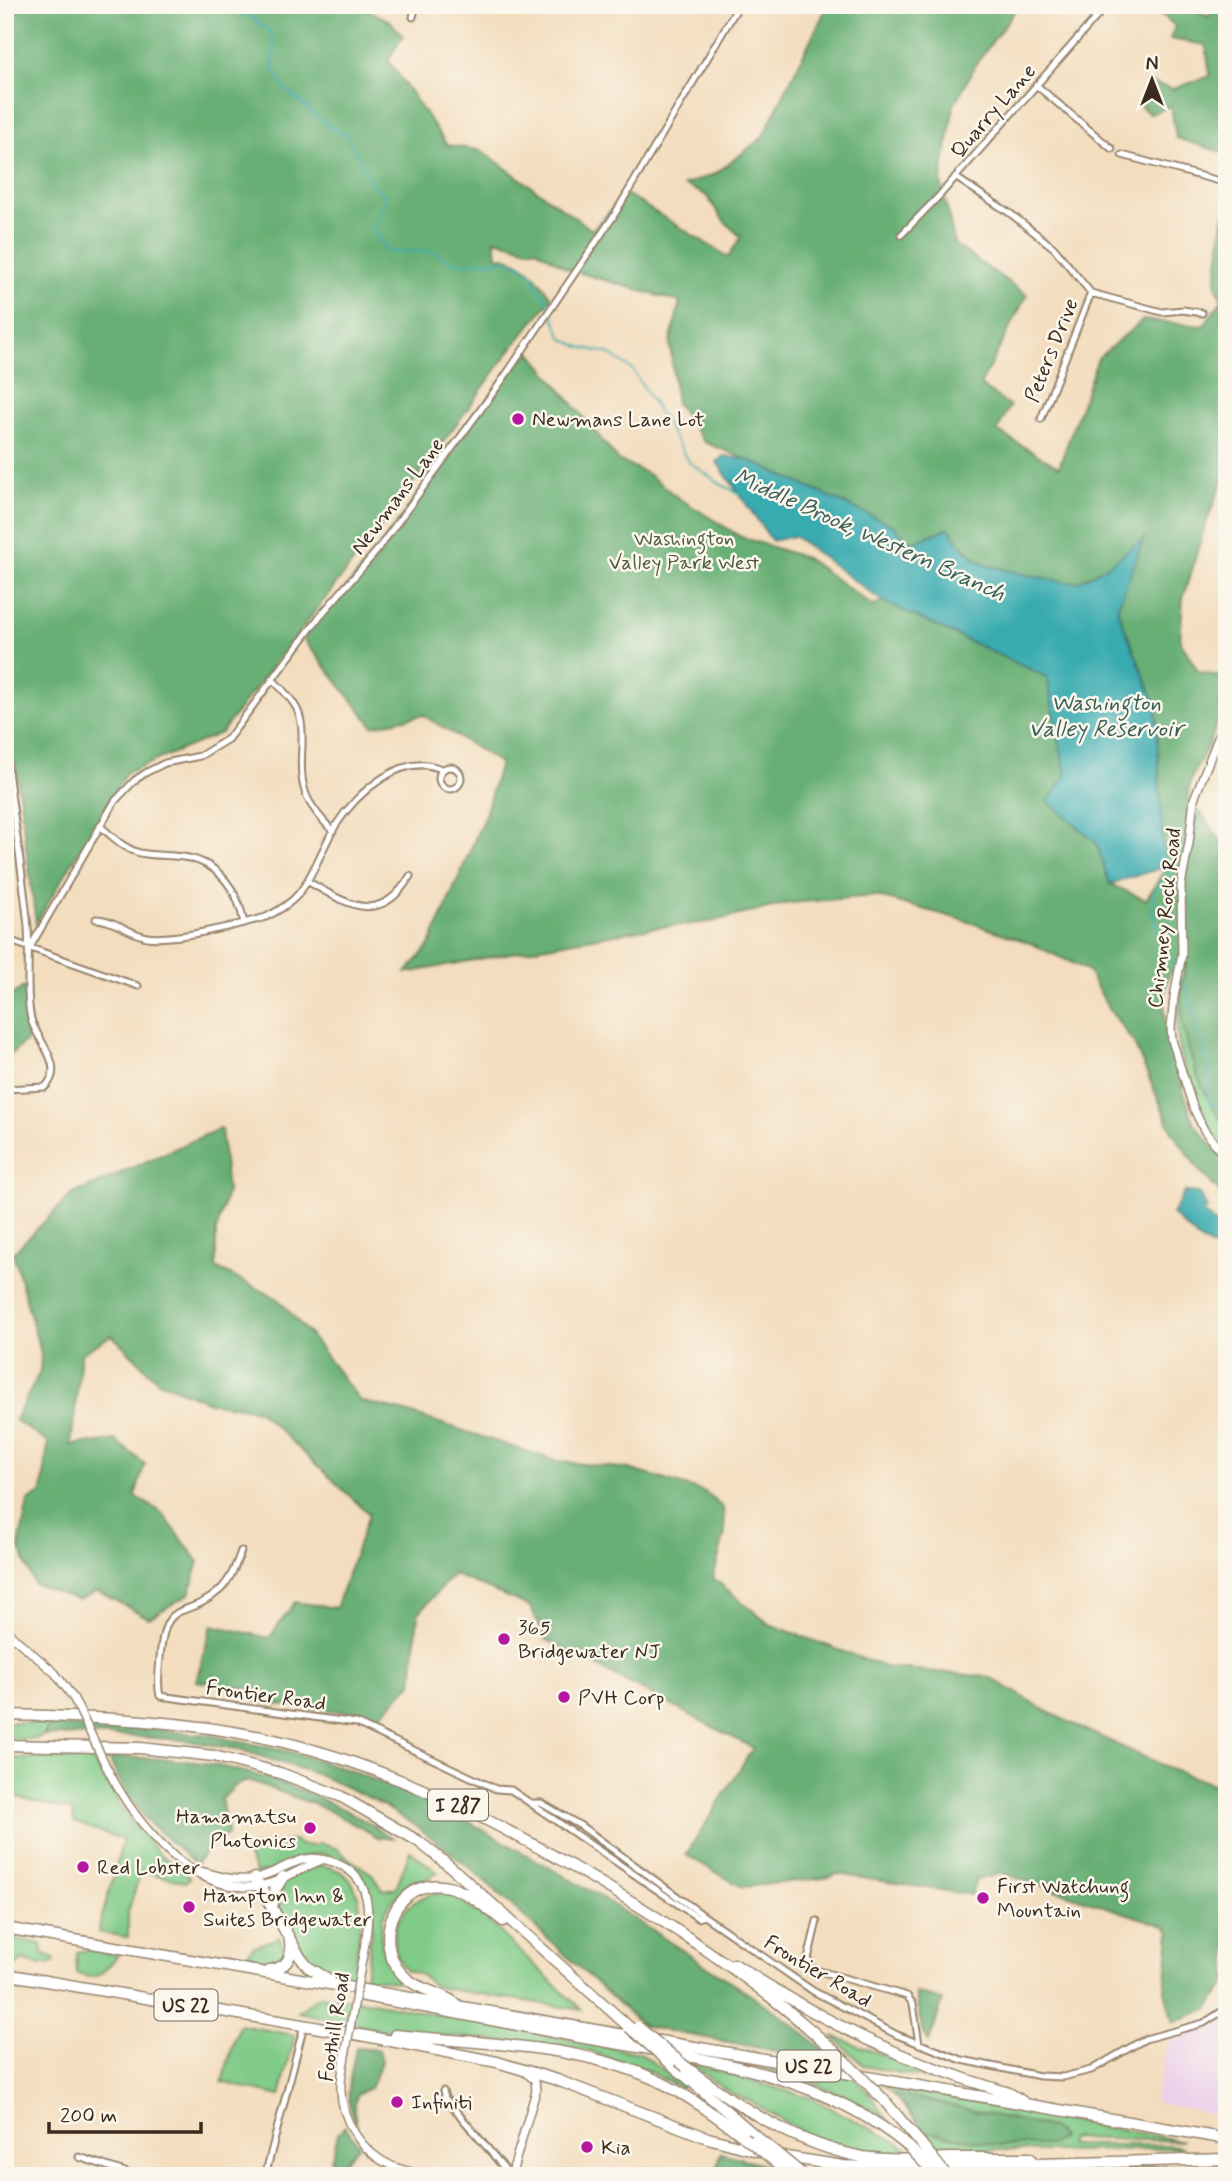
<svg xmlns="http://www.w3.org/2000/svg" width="1232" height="2181" font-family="Mynerve,sans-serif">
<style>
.built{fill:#ecd1ea}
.green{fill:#81cb88;stroke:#5e7a53;stroke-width:2}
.forest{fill:#68af74;stroke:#526c49;stroke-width:2}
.water{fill:#39abb1;stroke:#3a6a68;stroke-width:2}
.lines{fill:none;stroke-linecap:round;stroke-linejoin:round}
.stream{stroke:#39abb1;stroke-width:2}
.street-casing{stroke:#97846e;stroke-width:9}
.secondary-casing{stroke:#97846e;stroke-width:10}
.highway-casing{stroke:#97846e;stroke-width:13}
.street{stroke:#fff;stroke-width:5}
.secondary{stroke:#fff;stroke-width:7}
.highway{stroke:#fff;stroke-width:10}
.secondary-bridge-casing{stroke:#97846e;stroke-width:10;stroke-linecap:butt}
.highway-bridge-casing{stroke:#97846e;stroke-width:13;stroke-linecap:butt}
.secondary-bridge{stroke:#fff;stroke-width:7}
.highway-bridge{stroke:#fff;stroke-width:10}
.poi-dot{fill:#b5179e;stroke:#fbf7ec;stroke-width:2.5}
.labels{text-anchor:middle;stroke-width:5;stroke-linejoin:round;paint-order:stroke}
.shield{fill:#fbf7ec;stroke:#75685c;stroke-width:2}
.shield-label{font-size:19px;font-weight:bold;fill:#3b2a1e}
.street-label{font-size:21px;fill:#3b2a1e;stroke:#fbf7ec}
.poi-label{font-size:21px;fill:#3b2a1e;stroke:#fbf7ec;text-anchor:start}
.park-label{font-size:21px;fill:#505a3e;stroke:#fbf7ec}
.water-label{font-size:23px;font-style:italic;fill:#3a5e59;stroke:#fbf7ec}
</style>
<rect width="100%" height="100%" fill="#fbf7ec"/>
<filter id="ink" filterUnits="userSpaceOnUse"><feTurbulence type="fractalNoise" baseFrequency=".0143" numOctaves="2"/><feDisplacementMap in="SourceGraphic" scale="14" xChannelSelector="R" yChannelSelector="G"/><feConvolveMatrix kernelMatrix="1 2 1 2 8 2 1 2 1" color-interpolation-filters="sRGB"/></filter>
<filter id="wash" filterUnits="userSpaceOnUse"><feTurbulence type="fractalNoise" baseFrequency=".00686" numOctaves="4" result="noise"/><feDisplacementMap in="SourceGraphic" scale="28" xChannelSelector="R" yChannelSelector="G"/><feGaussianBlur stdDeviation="1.57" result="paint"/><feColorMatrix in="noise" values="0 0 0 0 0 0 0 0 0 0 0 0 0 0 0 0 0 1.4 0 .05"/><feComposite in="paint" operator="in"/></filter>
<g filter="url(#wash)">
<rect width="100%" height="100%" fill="#f3ddbe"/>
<path class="built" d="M1227,2014v103l-73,-15 14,-59z"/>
<path class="green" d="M1184,966l4,12 39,-8v183c-24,-27 -44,-80 -49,-116 -3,-23 2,-47 6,-71z
M5,1722l44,1 -5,12 -9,4h-30z
M5,1758l87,1 34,56 30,36 34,27 -5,4 -44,-11 -13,41v25l-30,-5 25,-92 -49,-18 -1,-11 -68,-17z
M295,1840l4,5 16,1 4,-3 19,6 4,5 30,20 11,16 13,-2 14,-37 28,22c-10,6 -21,8 -30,14 -35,24 -33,60 -11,92l-1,3 -31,-5c6,-38 17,-84 -17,-112 -8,-6 -20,-11 -31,-11 -18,2 -33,15 -51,18 -3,1 -7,0 -10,1l-10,-20 3,-5z
M315,1865c63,3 44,70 38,111l-9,-2 -4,-5 -8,1 -25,-12 -28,-51 3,-21 5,-8z
M434,1894h12l7,2 32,22 97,92 -146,-23 -15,-12 -15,-4c-2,-4 -5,-6 -6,-10 -17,-30 4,-61 34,-67z
M5,1937l37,7 1,9 11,6 1,4 -18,2 -14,-5 -10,8 -8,-2z
M279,1937l6,14 -11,10 -29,-6 8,-8z
M87,1950l31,5c-13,16 -20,28 -42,18l1,-21z
M319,1996l42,4 279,53 43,32 -2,3 -39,-20 -55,-17 -72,-9 -130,-11 -87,-19z
M239,2025l56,10 -15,61 -58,-14z
M833,2036l103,39v5l-72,-14z
M722,2057l132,20 15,16 20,28 -17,-11 -59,-27z
M687,2062l124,36 88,45 11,9v4l-59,-6 -41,-14 -64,-37 -14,-5z
M884,2085l299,56 -106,-3 -7,1 -1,6h102l13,3 -122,3 -124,-2 -13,-18 70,14h57v-17l-159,-35z"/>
<path class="forest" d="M5,5h354l31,16 13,15 -15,24 59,85 35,6 110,79 34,-36 102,63 13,-20 -16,-15 -19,-27 -22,-10 31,-11 47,-36 66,-133h191l-43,59 -22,41 -13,77 14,63 72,50 -47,90 30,21 -13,25 62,36 39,-109 45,-38 60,6 19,-26 -6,-16 7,-65 4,-11v262l-21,53 -23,75 -3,43 18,30 26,7c-3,20 -5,42 -13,61 -10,25 -26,37 -22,67l12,7 26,37v278c-26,-33 -45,-84 -46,-126 0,-13 3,-26 5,-38l-17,10 -5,23 2,39 28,87 33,41v36l-28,-30 -27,-39 -38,-88 -23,-31 -24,-42 -57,-27 -67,-23 -88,-24 -86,7 -79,19 -59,6 -82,14 -163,31 24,-28 55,-130 15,-52 -77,-48 -50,11 -70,-87 72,-86 126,-171 29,-31 88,109 30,14 29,23 64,40 65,21 67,48 9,-5 165,76 19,99 -18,25 48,41 14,42 36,16 21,-34 -4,-18 -7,-143 -39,-96 26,-70 -37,28 -32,17 -62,-12 -30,-9 -24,-22 -9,-13 -40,15 -15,-17 -146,-66 -44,-18 -28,-39 -6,-60 10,-41 -110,-32 -34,-21h-8l-33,-10 2,17c28,3 39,20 55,42l-37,46 -123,168 -171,221 -95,40 -90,150 -21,-161 -10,3z
M1151,5h41l16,12 7,-12h12v149l-51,-16 -5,-32 -21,8 -9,-7 10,-24 22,6 37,-13 -4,-31 -36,-6 5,-13z
M24,987l8,49 -27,24v-61z
M221,1128l6,64 -11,40v36l61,30 33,37 50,66 46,11 150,49 73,8 76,23 18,16 2,25 -12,45 56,46 116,43 104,10 63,37 68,32 55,25 52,18v193l-18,26 -36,15 -8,-32 5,-59 -5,-6 -163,-53 -26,7 -5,15 -134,-21 -12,4 -83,9 -56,-32 67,-107 -208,-109 -14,-32 -78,-33 -35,40 -6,69 -32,33 -124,-14 6,-11 -66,-10 16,-56 57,13 26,-36 41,6 33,-94 -111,-104 -49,-8 -51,-21 -46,-46 -31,19 -10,91 44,-5 30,24 -10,32 27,17 37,49 -10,32 -40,24 -52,-27 -19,9 -44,-16 -15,-38 9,-45 14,-9 6,-49 -33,-23 25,-48 1,-18 -28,-101 58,-58z
M48,1726l108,4 52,5 78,16 55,16 53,21 66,29 141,80 177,116 52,42 -1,6 -186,-35 -169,-155 -55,-43 -47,-29 -53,-24 -81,-26 -56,-9 -57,-4 -81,-1z
M108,1757c23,1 47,1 70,3 72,6 155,38 215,78h-13l-56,-30 -76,-28 -12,5 -14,14c-1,13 6,23 6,36l-16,7 -16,22 -48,-42 -22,-29z
M915,1993l28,7 -14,42 -7,-12z
M356,2048l23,2 3,12 -12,26 -13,6 -3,16 3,16c-15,-24 -6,-52 -1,-78z
M893,2093l159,35 9,9 -9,8h-57l-70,-14z
M345,2126l14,19 -13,15 -8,16h-11l11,-42z
M721,2153l41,11 12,12h-59z"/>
<path class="water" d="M723,456l25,4 146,66 17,17 38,-15c8,12 20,28 33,35 11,5 87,22 95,19 25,-10 46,-28 67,-44l-27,71 39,96 7,143 4,18 -57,18 -14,-42 -48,-41 18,-25 -19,-99 -165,-76 -88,-65 -22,5 -55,-79z
M1185,1192l14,1 8,15 -3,4 23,27v25l-6,-13 -22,-11 -27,-26z"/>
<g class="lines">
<path class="stream" d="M241,5l6,9 22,17 5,9 -1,29 12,20 43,37 19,9 26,50 12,12c-2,13 -9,21 -12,33l15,22 44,-1 16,9 16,3 42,-3 15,5 13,11 3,11 8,9 4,10
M551,311l11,27 18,9 28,6 25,17 56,92 33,23 19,9
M1166,861c11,19 -13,22 -14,39 -2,22 15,51 24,70
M1180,978l7,13 20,67 2,45 18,8"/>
</g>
</g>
<g filter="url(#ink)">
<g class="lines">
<g class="street-casing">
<path id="street" d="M413,17l3,-12
M1036,85l76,64
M1122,155l105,28
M955,177l56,37 43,34 37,45 71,19 21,-2 19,3
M901,235l38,-39 168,-191
M1041,419l50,-126
M272,679c9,9 19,18 25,30 6,12 5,25 5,38 -3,40 2,55 31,84
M5,746c7,60 17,121 23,181 2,27 -3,69 3,92 5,21 36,47 14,68l-40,2
M439 778a11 11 0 1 1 22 0a11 11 0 1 1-22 0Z
M100,826c12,10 24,23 40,27 14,3 29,2 43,4 36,5 55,33 61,66
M307,881c40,23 73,46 103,-5
M96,919c17,0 34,15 51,18 27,4 91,-12 119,-20 12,-6 26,-14 34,-25 15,-20 23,-46 36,-67 20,-31 67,-75 107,-55
M5,939l133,47
M29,949l86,-148 20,-21 12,-8 18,-9 35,-7 28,-17 92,-123 55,-63 126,-171 112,-165 126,-212
M241,1551c-5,14 -10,28 -21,39 -35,32 -55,4 -60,68 -1,12 -3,26 0,38l196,27 140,66 15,1 187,128 6,-2
M531,1803h10l40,23 123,90 109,75 84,44 65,25 78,16 23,1 28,-7 54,-31 59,-16 23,-15
M817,1921l-9,38 2,7 6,4 91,26 6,8 6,40
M443,2091l2,7 66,78
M79,2157l58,19
M265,2176l39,-151"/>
</g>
<g class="secondary-casing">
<path id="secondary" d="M1227,715l-33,84 -5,44 -8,42 1,69 -8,43 -3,31 1,12 21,67 11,23 23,30
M5,1630l50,43 19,26
M106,1766c26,52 84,130 151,120 23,-3 44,-18 65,-26
M196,1870c18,4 34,11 53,9 21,-2 37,-16 57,-20 8,-2 24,1 32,5 44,18 28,72 22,107
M347,2045c-2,12 -5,25 -6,38 -2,35 20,69 51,83 12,5 25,7 37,10
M511,2176l25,-85 -1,-11 -9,-7"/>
</g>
<g class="highway-casing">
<path id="highway" d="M5,1715c92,2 184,5 274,26 111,26 212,78 310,135 90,53 181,113 257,186
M5,1745l135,3 74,8 66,17 60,23 78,45 34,27 177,159
M255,1878l45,79 8,10 22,13
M272,1909l3,-19 8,-13
M5,1928l1222,211
M734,1964c91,59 170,98 275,129l13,8
M270,1970c17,-3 22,-11 20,-28
M5,1974l361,62 131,26 60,18 151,58 57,15
M359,1995c73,13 147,28 220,42 114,20 238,33 330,110
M458,2005c-17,-14 -41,-14 -56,-31 -32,-35 -5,-99 46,-87 20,4 38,21 55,34
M395,2035c85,9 179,8 259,44 33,15 61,36 90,58
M670,2063l87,74
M686,2067c53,40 111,78 177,90 28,4 57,2 86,1 27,0 54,0 81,0
M883,2099l39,46
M780,2156l63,10 46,2 338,-9
M976,2172l171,2
M1144,2174l41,2"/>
</g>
<use href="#street" class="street"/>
<use href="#secondary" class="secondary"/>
<use href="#highway" class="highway"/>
<g class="secondary-bridge-casing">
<path id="secondary-bridge" d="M74,1699l32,67
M347,2045l13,-74"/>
</g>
<g class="highway-bridge-casing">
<path id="highway-bridge" d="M629,2027l41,36
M638,2027l48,40
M846,2062l37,37
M744,2137l42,33
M757,2137l45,37
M922,2145l25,31
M909,2147l28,29"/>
</g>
<use href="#secondary-bridge" class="secondary-bridge"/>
<use href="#highway-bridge" class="highway-bridge"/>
</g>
</g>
<g class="poi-dot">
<circle cx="518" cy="419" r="7"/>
<circle cx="504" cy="1639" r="7"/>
<circle cx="564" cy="1697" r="7"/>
<circle cx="310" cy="1828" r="7"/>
<circle cx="83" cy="1867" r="7"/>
<circle cx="983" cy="1898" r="7"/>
<circle cx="189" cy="1907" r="7"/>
<circle cx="397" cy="2102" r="7"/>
<circle cx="587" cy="2147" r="7"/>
</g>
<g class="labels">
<g class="shield">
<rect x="428" y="1789.5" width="60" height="31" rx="5"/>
<rect x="154.5" y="1989.5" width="63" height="31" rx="5"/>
<rect x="777.5" y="2050.5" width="63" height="31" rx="5"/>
</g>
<g class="shield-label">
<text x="458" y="1812">I 287</text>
<text x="186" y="2012">US 22</text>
<text x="809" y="2073">US 22</text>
</g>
<g class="street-label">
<text transform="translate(993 111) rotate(-49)" y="7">Quarry Lane</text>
<text transform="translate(1051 350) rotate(-68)" y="7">Peters Drive</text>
<text transform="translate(397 496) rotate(-53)" y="7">Newmans Lane</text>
<text transform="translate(1164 918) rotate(-84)" y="7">Chimney Rock Road</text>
<text transform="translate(266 1695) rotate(8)" y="7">Frontier Road</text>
<text transform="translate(818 1971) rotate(31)" y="7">Frontier Road</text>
<text transform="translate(334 2027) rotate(-81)" y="7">Foothill Road</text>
</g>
<g class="poi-label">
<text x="532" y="426">Newmans Lane Lot</text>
<text x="518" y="1634">365<tspan x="518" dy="24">Bridgewater NJ</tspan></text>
<text x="578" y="1704">PVH Corp</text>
<text x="296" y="1823" text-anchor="end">Hamamatsu<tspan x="296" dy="24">Photonics</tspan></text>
<text x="97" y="1874">Red Lobster</text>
<text x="997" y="1893">First Watchung<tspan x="997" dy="24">Mountain</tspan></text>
<text x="203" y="1902">Hampton Inn &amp;<tspan x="203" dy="24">Suites Bridgewater</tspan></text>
<text x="411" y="2109">Infiniti</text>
<text x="601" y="2154">Kia</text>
</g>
<g class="park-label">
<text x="684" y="545">Washington<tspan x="684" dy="24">Valley Park West</tspan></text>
</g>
<g class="water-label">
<text transform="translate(870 534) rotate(24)" y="8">Middle Brook, Western Branch</text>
<text x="1106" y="710">Washington<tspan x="1106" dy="26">Valley Reservoir</tspan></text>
</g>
</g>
<rect width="1232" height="2181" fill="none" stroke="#fbf7ec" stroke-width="28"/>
<g transform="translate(1152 80)" stroke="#fbf7ec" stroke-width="5" paint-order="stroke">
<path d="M0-5L12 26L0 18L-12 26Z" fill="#3b2a1e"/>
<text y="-10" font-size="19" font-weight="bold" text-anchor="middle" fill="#3b2a1e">N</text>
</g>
<path d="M49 2122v10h152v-10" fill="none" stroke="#3b2a1e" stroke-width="3.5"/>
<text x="60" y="2122" font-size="21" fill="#3b2a1e" stroke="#fbf7ec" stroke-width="5" paint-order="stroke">200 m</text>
</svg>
